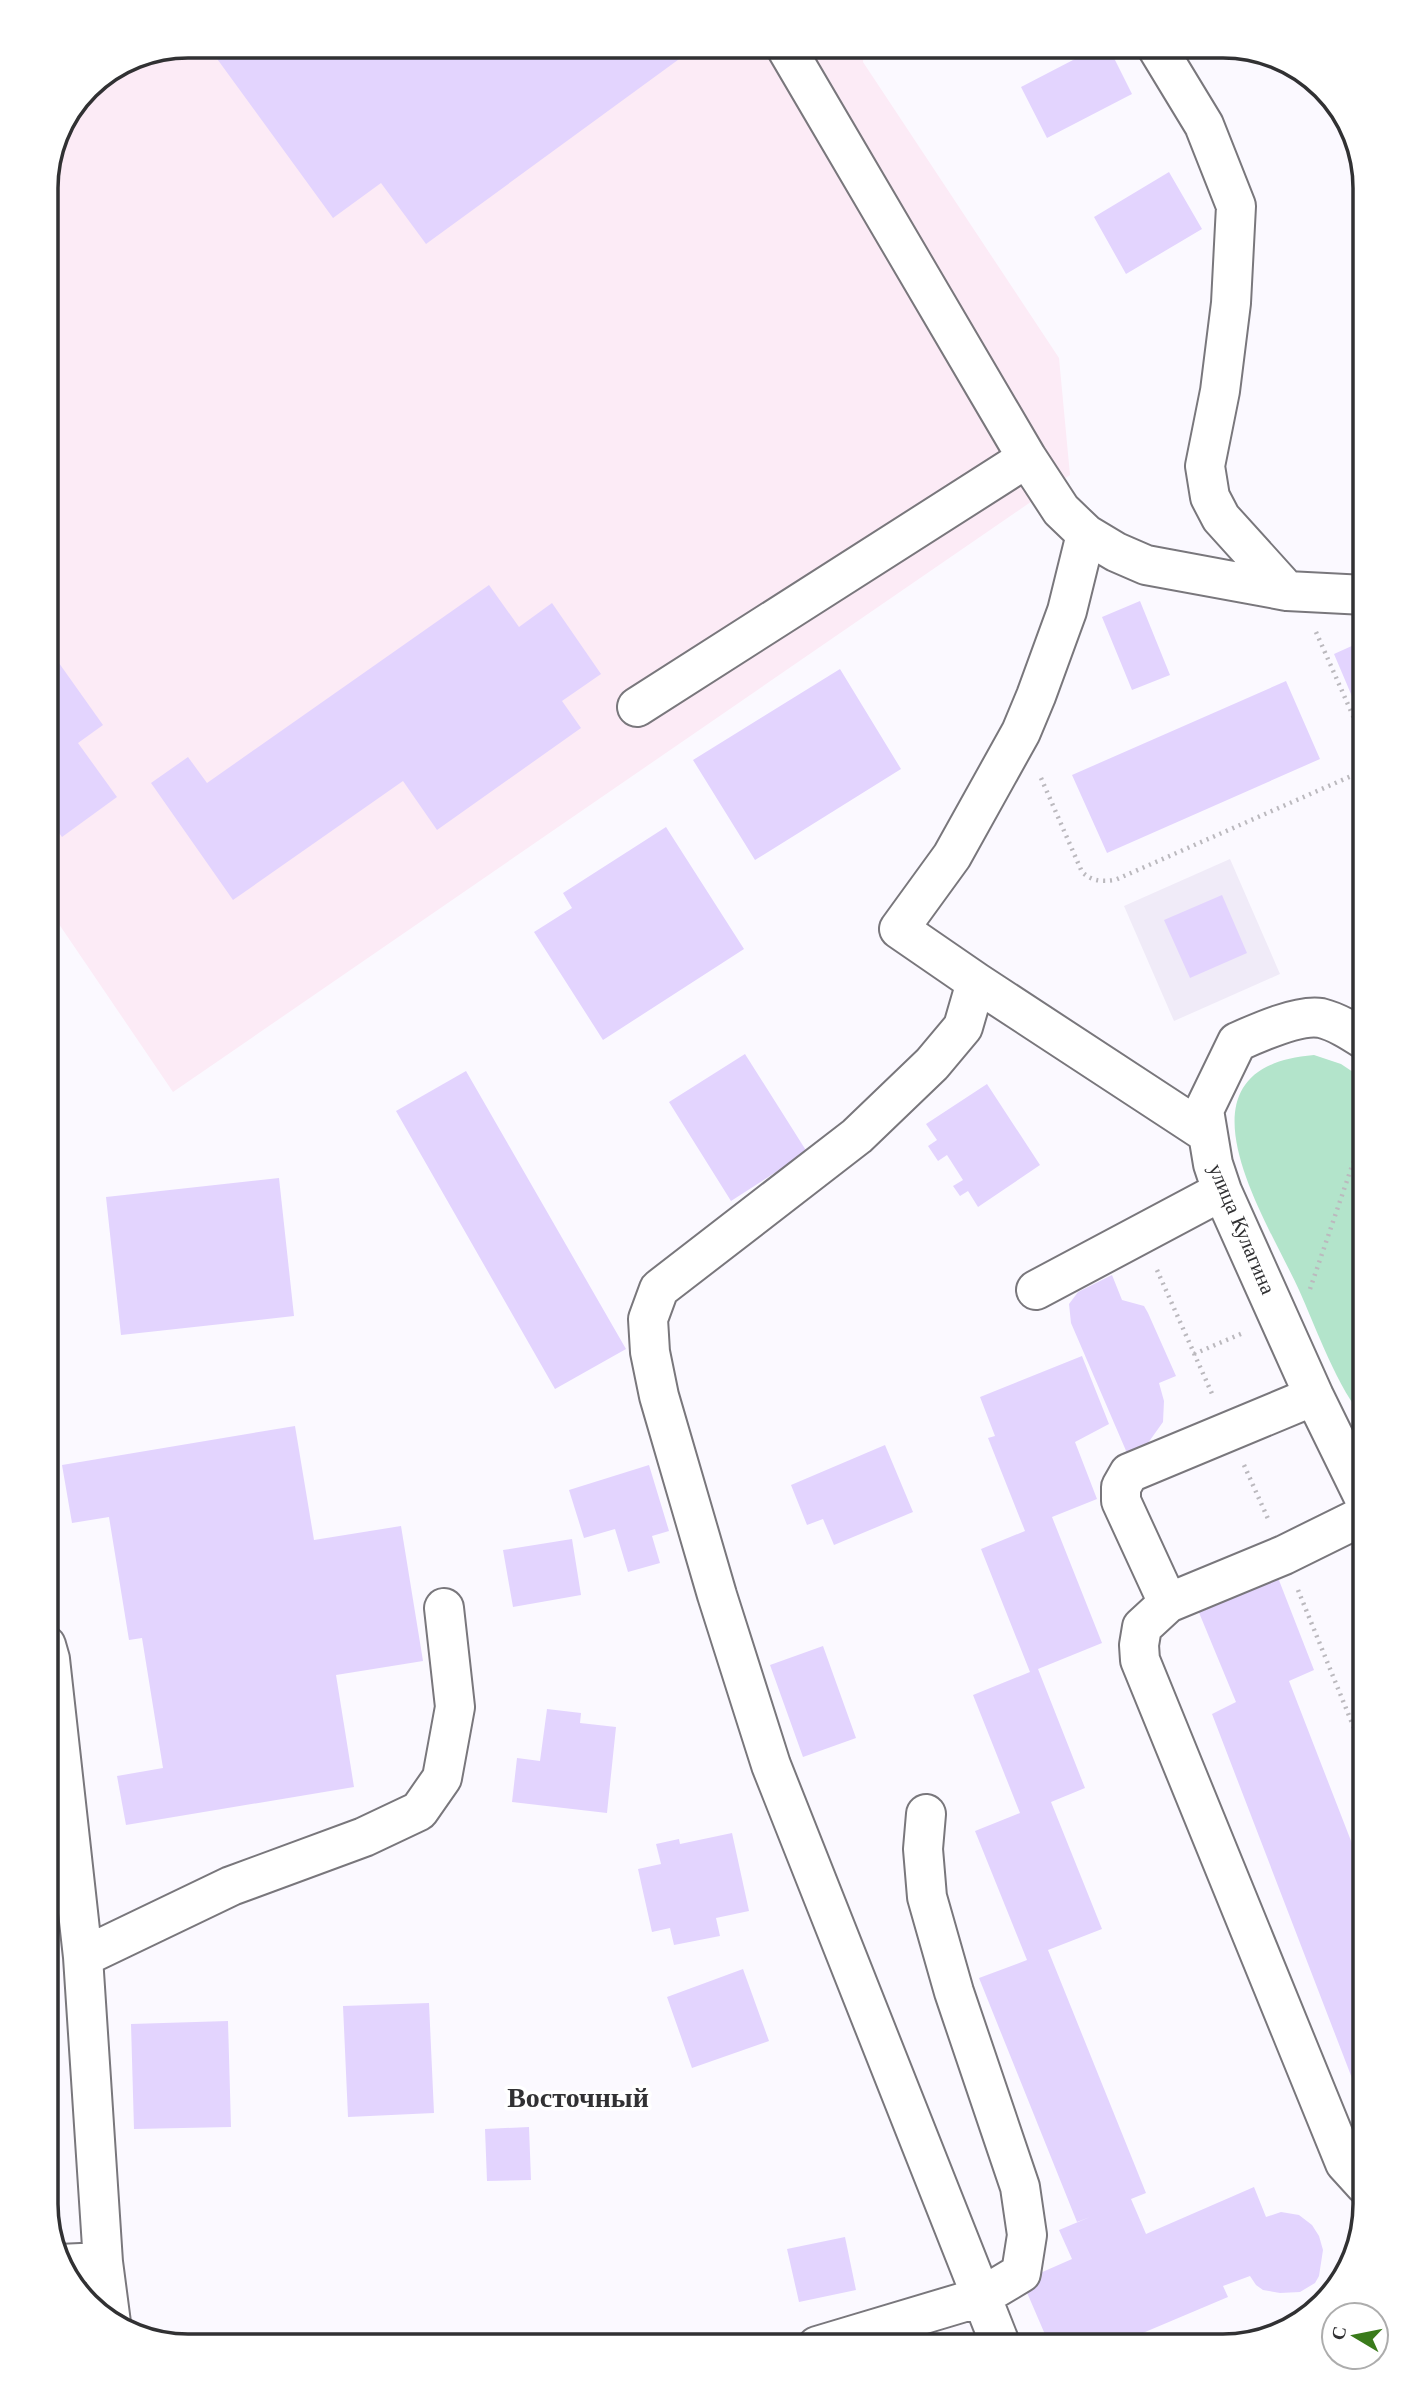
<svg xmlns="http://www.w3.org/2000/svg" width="1411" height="2392" font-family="Georgia,serif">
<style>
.built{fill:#f0ebf8}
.industrial{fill:#fcebf6}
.green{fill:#b3e4cb}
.building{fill:#e3d4fe}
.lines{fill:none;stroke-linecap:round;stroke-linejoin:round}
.minor-casing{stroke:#79777c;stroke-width:42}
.path{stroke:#bbb9be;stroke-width:4.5;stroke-dasharray:2 5;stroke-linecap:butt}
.minor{stroke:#fff;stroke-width:38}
.labels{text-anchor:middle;stroke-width:7;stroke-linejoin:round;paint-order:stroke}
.street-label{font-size:21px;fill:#313133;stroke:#fff}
.district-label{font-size:28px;font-weight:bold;fill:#313133;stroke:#fff}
.rim{fill:none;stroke:#313133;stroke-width:3.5}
</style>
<rect width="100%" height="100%" fill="#fbf9ff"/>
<path class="built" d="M1230,859l50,115 -106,47 -50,-115z"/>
<path class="industrial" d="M187,46h677l-1,16 196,296 11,117 -897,617 -127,-187v-727l10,-45 31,-46 46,-31z"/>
<path class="green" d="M1314,1055l27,9 24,16v338c-26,-25 -50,-93 -66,-128 -34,-74 -134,-223 15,-235z"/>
<path class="building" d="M229,46h468l-271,198 -45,-61 -48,35 -118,-162z
M1100,46h8l24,48 -85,44 -26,-51z
M1334,107l17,18 8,32 -2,1z
M1169,172l33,57 -76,45 -32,-57z
M489,585l30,42 33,-24 49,71 -39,27 19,27 -144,102 -34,-49 -170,119 -82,-117 37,-26 19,26z
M1140,601l30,74 -38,15 -30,-73z
M1365,640v87l-31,-73z
M49,649l54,76 -25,18 39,54 -55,40 -16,-22v-163z
M840,669l61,100 -146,91 -62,-100z
M1286,681l34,78 -213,94 -35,-78z
M666,827l78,122 -141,91 -69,-108 38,-24 -9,-15z
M1222,895l25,58 -57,25 -26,-58z
M745,1054l62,98 -76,49 -62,-99z
M466,1071l160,278 -71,40 -159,-278z
M987,1084l53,81 -62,42 -10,-16 -8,5 -7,-10 10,-6 -16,-25 -9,6 -10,-15 9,-6 -11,-16z
M279,1178l15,138 -173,19 -15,-138z
M1112,1275l10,25 22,6 4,7 28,63 -17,7 5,18 -1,21 -15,21 -21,10 -56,-130 -2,-19 9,-12z
M1082,1356l27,68 -34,18 22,57 -45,18 50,126 -64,26 47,119 -34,14 51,127 -54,21 98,243 -15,6 15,35 108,-47 12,30 15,-5 18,3 13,10 7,11 4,14 -4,26 -4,7 -15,9 -20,1 -17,-3 -7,-5 -6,-9 -27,10 5,11 -116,49h-62l-28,-65 50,-22 -13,-29 31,-13 -13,5 -98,-244 48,-18 -52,-129 45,-18 -47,-118 57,-23 -49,-123 44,-18 -37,-93 7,-2 -15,-39z
M295,1426l19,114 87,-14 22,135 -87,14 18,112 -228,38 -9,-49 46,-8 -21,-130 -13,2 -20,-123 -37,6 -10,-58z
M885,1445l28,67 -79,33 -11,-26 -16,6 -16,-40z
M649,1465l20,66 -17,5 8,27 -32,9 -13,-43 -31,9 -15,-48z
M572,1539l9,56 -68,12 -10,-57z
M1275,1570l39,100 -25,11 76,196v235l-153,-398 24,-12 -41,-99z
M823,1646l33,92 -53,19 -33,-92z
M547,1709l34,4 -1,10 36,4 -9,86 -95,-11 5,-44 23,3z
M732,1833l17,78 -33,7 4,18 -46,9 -4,-17 -18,4 -14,-63 23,-5 -5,-20 23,-5 1,5z
M743,1969l26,72 -77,27 -25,-71z
M429,2003l5,110 -86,4 -5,-111z
M228,2021l3,106 -97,2 -3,-105z
M529,2127l2,53 -44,1 -2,-52z
M845,2237l11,53 -57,12 -12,-53z
M946,2338l2,8h-27z"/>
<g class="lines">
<g class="minor-casing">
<path id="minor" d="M785,46l242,412 34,52 25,24 30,18 30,13 141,26 78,4
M1156,46l48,79 32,81 -5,97 -11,88 -15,75 5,31 11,21 66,73
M637,707l390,-249
M976,982l232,152
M1036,1290l186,-99
M1365,1500l-51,-104 -92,-205 -9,-27 -9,-54 33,-68c20,-9 62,-28 84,-24 16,4 30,13 44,22
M1168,1603l-47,-102v-14l8,-14 185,-77
M46,1645l4,14 33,298 20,305
M83,1957l148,-71 133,-49 55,-26 23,-33 13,-71 -11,-99
M1365,2185l-20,-22 -205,-503 -1,-15 3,-18 26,-24 116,-48 81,-40
M59,2264l44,-2 8,61
M817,2346l164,-49 40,-24 6,-38 -7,-48 -66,-195 -27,-95 -4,-48 3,-35
M1001,2346l-230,-581 -54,-170 -58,-199 -9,-44 -2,-33 11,-30 198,-153 75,-72 31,-37 13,-45 -77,-53 53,-73 69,-124 15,-36 31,-85 19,-77"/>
</g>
<path class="path" d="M1316,632l49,111
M1041,778l41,94c10,9 19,10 33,8l250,-110
M1157,1270l56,126
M1310,1289l55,-161
M1194,1354l49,-21
M1244,1465l25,56
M1298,1590l67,165"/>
<use href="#minor" class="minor"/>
</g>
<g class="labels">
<g class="street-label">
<text transform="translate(1242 1229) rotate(67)" y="7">улица Кулагина</text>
</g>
<g class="district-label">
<text x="578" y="2107">Восточный</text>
</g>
</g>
<path d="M0 0H1411V2392H0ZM188 58H1223A130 130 0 0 1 1353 188V2204A130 130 0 0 1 1223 2334H188A130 130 0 0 1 58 2204V188A130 130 0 0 1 188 58Z" fill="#fff" fill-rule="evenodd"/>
<path class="rim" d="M188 58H1223A130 130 0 0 1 1353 188V2204A130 130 0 0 1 1223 2334H188A130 130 0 0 1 58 2204V188A130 130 0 0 1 188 58Z"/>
<g transform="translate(1355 2336) rotate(280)"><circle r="33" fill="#ffffff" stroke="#adadad" stroke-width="2"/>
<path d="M0-5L12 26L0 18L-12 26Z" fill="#3a7b1b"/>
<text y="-10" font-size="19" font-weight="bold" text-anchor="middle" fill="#313133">С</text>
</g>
</svg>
